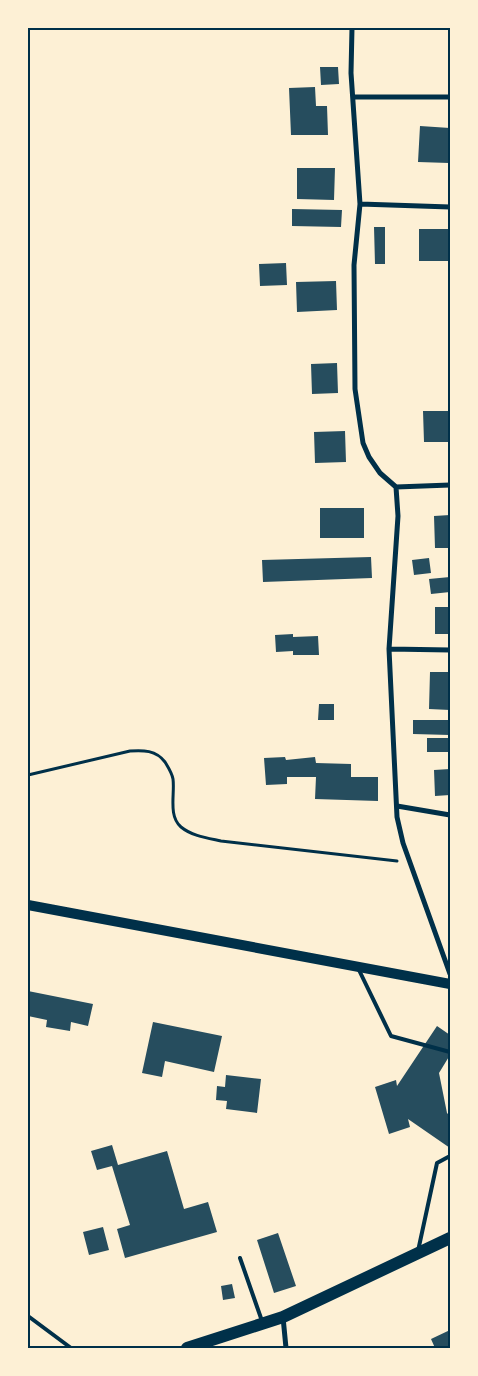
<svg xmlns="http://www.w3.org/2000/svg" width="478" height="1376" font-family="Raleway,sans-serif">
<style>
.building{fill:#264d5e}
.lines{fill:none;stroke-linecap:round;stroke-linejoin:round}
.path{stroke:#003049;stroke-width:3}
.service{stroke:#003049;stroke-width:4}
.minor{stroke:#003049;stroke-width:5}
.secondary{stroke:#003049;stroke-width:10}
.primary{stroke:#003049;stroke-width:12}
.neatline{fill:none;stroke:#003049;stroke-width:2}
</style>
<rect width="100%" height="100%" fill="#fdf0d5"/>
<path class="building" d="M320,67h18l1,17 -18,1z
M315,87l1,19h11l1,29h-37l-2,-47z
M420,126l30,2 -1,35 -31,-1z
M297,168h38l-1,32 -37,-1z
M292,209l50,1 -1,17 -49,-1z
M374,227h11v37h-10z
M419,229h31v32h-31z
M286,263l1,22 -27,1 -1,-22z
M336,281l1,29 -40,2 -1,-30z
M337,363l1,30 -26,1 -1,-30z
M423,411h27v31h-26z
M345,431l1,31 -31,1 -1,-31z
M320,508h44v30h-44z
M450,515v33h-15l-1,-32z
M371,557l1,21 -109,4 -1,-22z
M429,558l2,15 -17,2 -2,-15z
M450,577v15l-19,2 -2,-15z
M435,607h15v27h-15z
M293,634v3l25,-1 1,19h-26v-4l-17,1 -1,-17z
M430,672h20v38l-21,-1z
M319,704h15v16h-16z
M413,720h37v15l-37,-1z
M427,738h23v14h-23z
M285,757l1,3 29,-3 1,6 35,1v13h27v24l-63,-2 1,-22h-29v7l-21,1 -2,-27z
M450,769v26l-15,1 -1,-26z
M28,991l65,13 -5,22 -17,-4 -1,9 -24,-4 1,-7 -19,-4z
M153,1022l69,14 -8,36 -49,-11 -3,16 -20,-4z
M437,1026l13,9v20l-11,18 8,40 3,3v32l-42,-29 2,8 -21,7 -14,-47 21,-7 1,6z
M226,1075l35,4 -4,34 -31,-4 1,-8 -11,-1 1,-14 8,1z
M112,1145l6,20 49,-14 17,58 24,-7 9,30 -92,26 -8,-29 13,-4 -18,-59 -15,4 -6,-19z
M103,1227l6,23 -20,5 -6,-23z
M278,1233l18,53 -22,7 -17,-53z
M232,1284l3,14 -12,2 -2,-14z
M450,1330v18h-15l-4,-9z"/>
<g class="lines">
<path class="path" d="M28,775l102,-24c13,-1 26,-1 35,11 3,5 7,11 8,17 2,15 -5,37 8,48 11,9 26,11 40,14l176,20"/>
<path class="service" d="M358,968l33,68 59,16
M418,1251l19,-88 13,-7
M240,1258l22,63
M28,1316l43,32"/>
<path class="minor" d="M352,28l-1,45 9,131 -6,61 1,124 8,54 6,14 11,16 16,14 2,29 -9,133 8,168 6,26 47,131
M354,97h96
M360,204l90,3
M396,487l54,-2
M389,649l61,1
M397,806l53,9
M283,1317l3,31"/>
<path class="secondary" d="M28,905l422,79"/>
<path class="primary" d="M187,1348l96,-31 167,-79"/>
</g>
<rect width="478" height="1376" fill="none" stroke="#fdf0d5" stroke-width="58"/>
<rect x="29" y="29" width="420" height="1318" class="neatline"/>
</svg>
